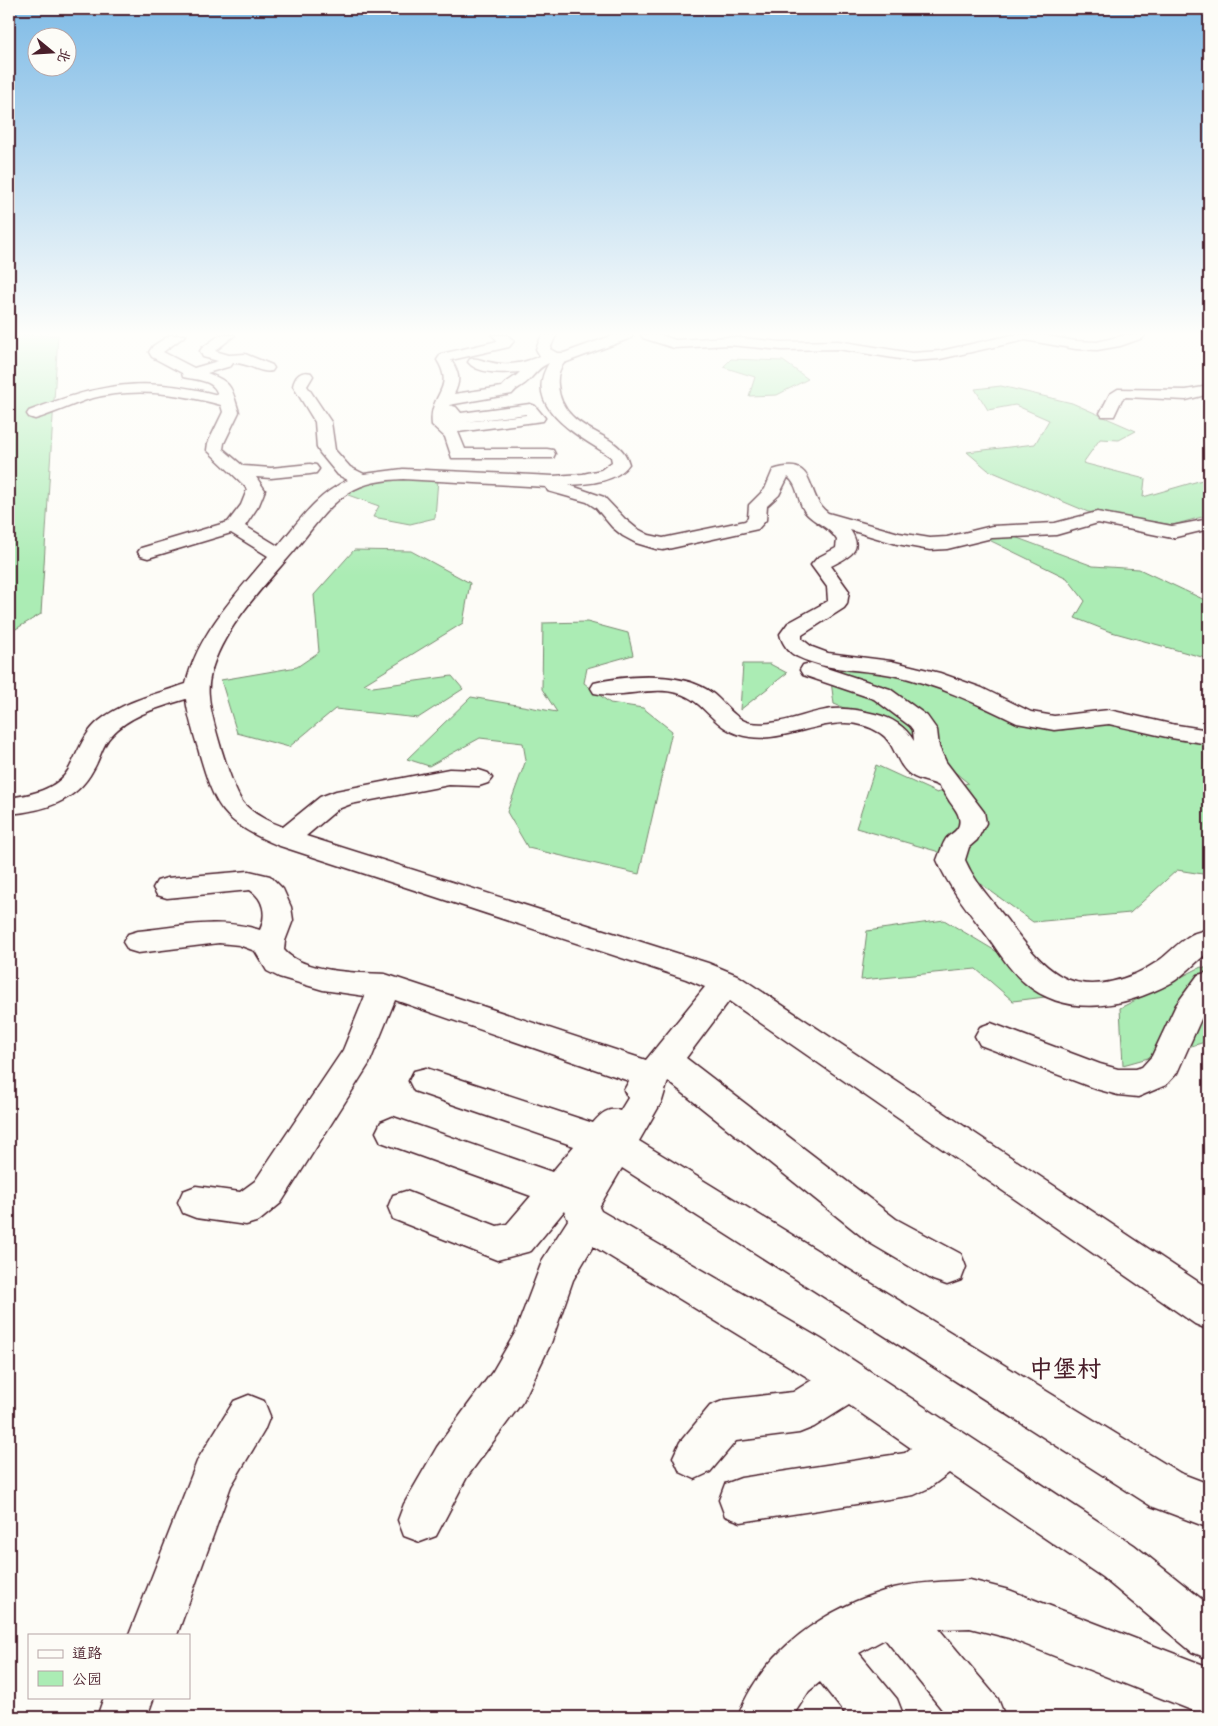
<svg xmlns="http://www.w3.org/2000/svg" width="1218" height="1726" font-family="'Indie Flower','LXGW WenKai TC',sans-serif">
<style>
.green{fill:#abecb4;stroke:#7a8670}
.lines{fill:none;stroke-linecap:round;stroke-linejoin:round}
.minor-casing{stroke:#4a1f2b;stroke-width:3}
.minor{fill:#fdfcf7;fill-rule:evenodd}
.labels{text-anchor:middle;stroke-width:4;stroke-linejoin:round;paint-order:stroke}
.near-quarter-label{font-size:24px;font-weight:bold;fill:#4a1f2b;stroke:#fdfcf7}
</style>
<rect width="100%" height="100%" fill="#fdfcf7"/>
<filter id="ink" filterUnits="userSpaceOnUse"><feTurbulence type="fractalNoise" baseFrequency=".02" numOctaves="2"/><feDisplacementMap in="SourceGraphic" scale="10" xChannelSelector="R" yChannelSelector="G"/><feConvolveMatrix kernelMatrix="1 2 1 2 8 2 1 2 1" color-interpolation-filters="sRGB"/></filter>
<g filter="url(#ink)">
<path class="green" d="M9,335h49l-17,279 -32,19z
M731,359l52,2 25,18 -31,16 -28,1 6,-19 -32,-10z
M1001,386l71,17 64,28 -17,9 -19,-1 -17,24 62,16 -2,18 66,-19v37l-36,10 -85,-13 -100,-42 -21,-18 68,-8 14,-24 -34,-15 -27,5 -13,-21z
M392,479h46l-3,39 -25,6 -37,-7 6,-11 -31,-11 7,-8z
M1012,536l81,30 46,3 70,33v57l-101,-28 -33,-13 10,-17 -18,-23 -80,-39z
M354,550l57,1 59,32 -7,40 -99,61 9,3 79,-11 11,13 -45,29 -83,-9 -46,38 -52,-14 -16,-53 76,-13 22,-15 -5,-57z
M587,622l41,11 5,22 -46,13 -3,15 26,20 33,5 29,23 -33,143 -111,-26 -21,-36 19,-52 -3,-17 -43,-5 -51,28 -22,-7 64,-62 86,15 -15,-23 1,-66z
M743,664h27l17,9 -47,37z
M829,666l75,9 64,21 61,29 33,5 54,-8 90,22 3,2v129l-32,-5 -47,43 -97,9 -97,-71 -80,-23 20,-63 61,28 31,-10 -59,-49 -75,-30z
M944,920l70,42 39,34 -40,5 -37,-32 -115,11 6,-49z
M1201,967l8,2v72l-86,24 -3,-57z"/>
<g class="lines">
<g class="minor-casing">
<path id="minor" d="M170,335h16l-23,17 31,16 24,-7 -15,-4 -3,-6 2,-3 18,-13h15l-20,16 14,4 16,-1 27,11 2,3 -2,3c-13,3 -23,-9 -39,-8l-2,3 -24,7c26,10 24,14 32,39l-15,31 -1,6 20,17 28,2 39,-4 6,1 3,4 -3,4 -6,1 -39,4 -15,-1 9,13 -6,15 -14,21 33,20c21,-25 39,-52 70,-66l-10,-5 -18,-22 -3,-5 -2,-26 -22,-36c2,-10 8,-16 18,-13l2,3 -6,10 24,36 4,28 15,17 14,7 39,-5 150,7 30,-2 18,-4 11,-8 -1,-5c-29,-20 -91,-48 -62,-94 -10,4 -14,11 -21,18 -6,6 -11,6 -16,13l-63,11 7,2 5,6 69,-9 5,2 10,12 -2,3 -85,11 7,17h82l6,1 2,4 -2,4h-101l-7,-21 -13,-12c-4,-31 24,-35 5,-65l4,-6 57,-13 -6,-6h15l7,6 -5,6 -58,13c8,13 10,20 3,34l48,-7c5,-7 13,-9 18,-15 -14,1 -42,3 -52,-10l2,-3c7,-2 12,2 19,3 18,5 35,1 51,-6l-4,-7 6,-14h14l-6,14 7,4h7l50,-18h19l-2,3 -67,25c-5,6 -7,14 -6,22 4,50 63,44 71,79 -12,18 -40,20 -60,21l35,12 21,22 11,9 13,7 14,3 82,-17 3,-3 1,-13 16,-16 8,-19c46,-15 31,26 55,43l71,20 31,5 17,-1 45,-11 63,-3 42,-11 75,14 37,-7v10l-37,9 -74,-15 -42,12 -64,3 -45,11 -17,1 -33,-6 -47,-14c15,21 -2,27 -19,36l18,25 -2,13 -3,4 -42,27v4l10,8 16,6 63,8 49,12 42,15 49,24 23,4 55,-6 62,14 38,6v14l-38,-6 -62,-14 -55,6 -37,-7c-41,-20 -81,-39 -125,-48 -31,-6 -65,-4 -94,-18 -9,-4 -16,-13 -18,-23l8,-11 40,-22 -1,-14 -16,-22 6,-7 19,-10 1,-8c-7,-13 -23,-17 -32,-28 -8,-11 -6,-26 -17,-35l-9,18 -12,11 -1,14 -8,9 -95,21 -7,-1 -20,-6 -13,-7 -11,-9 -16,-19 -9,-6 -39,-11 -2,-4 -143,-8c-19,1 -38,3 -55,14 -22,14 -37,38 -54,58 -29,34 -72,78 -83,122 -2,8 -3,15 -2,23 1,19 23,95 35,108 11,11 25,18 39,23l37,-30 16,-6 113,-22 30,1 9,3 4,5 -4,5 -9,3 -30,-1 -98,19 -13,5 -32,27 402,127 29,12 472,314v41l-14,-6 -466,-323 -43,57 210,161 65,35 5,13 -5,13 -14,5 -14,-5 -63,-37 -202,-162 -6,20 -23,40 541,332 29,11v44l-58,-22 -529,-338 -23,39 2,4 220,128 313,206 75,60v54l-17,-7 -90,-75 -153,-104 -20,15 -15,7 -173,27 -16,-6 -6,-16 6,-16 16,-6 164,-25 6,-5 -62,-43 -35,22 -15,6 -63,8 -26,31 -15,7 -15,-7 -7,-15 7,-15 30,-36 15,-6 68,-8 19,-12 -219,-134 -20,34 -22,63 -28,58 -56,76 -31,59 -16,6 -16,-6 -6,-16 6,-16 33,-57 56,-76 22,-38 28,-74 25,-39 -4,-9 -33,40 -34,9 -104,-41 -5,-12 5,-12 13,-4 91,35 10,-2 24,-28 -150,-54 -5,-10 5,-10 12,-5 159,55 22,-26 -160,-55 -5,-10 5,-10 12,-3 167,55c8,-9 15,-16 27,-12l8,-13 -4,-8 5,-9 -234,-81 -26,64 -88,139 -22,18 -13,4 -50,-7 -13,-5 -5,-11 5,-11 13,-5 44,6 15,-11 88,-131 22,-54 -42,-6 -44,-13 -12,-6 -12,-20 -16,-6 -20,-2 -81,10 -10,-3 -5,-8 5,-8 10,-3c41,-4 82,-14 122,-1 7,-15 4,-31 -10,-40l-83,8 -10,-3 -4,-7 4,-7 10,-3 82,-7 21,5 13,13 8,18 2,13 -8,21 -1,9c18,22 74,23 101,24l261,86 59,-73 -19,-8 -409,-134c-55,-24 -62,-37 -78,-93 -5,-18 -11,-35 -13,-53 -26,8 -57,16 -75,37 -9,9 -11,23 -18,34 -17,32 -50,41 -84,44v-16c21,-3 48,-8 60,-29 9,-16 14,-35 30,-48 25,-20 58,-27 87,-37 11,-49 51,-91 82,-128l-37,-23 -83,25 -7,-2 -3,-4 3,-4 87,-26 13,-17 6,-15 -2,-4 -38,-36 1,-7 15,-31 -2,-7c-44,-12 -87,-18 -132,-6 -18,6 -36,15 -54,20l-6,-2 -2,-3 2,-3c68,-27 117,-36 189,-16 -4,-16 -23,-15 -35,-18l-1,-4 -30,-16 -3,-5 4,-6zM526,414v1l-61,7z
M641,335h20l14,5 54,-3 53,5 56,-1 74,12 28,-2 72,-16h30l34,6 21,1 28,-7h20l-2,3 -23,8 -23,4 -21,-1 -51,-9 -85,19 -28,2 -74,-12 -56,1 -53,-5 -55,3 -31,-10z
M1209,386v8l-23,6 -60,-3 -4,2 -8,17h-12l-2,-3 10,-19 8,-5 68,1z
M811,663l79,26 37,27 10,14 2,17 7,15 38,50 2,11 -9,17 -8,7 -4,13c10,23 26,39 41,59 37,48 62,83 129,55 9,-4 18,-9 26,-15 10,-8 19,-18 30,-24 5,-3 12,-4 18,-6v23c-13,9 -24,23 -38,31 -44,24 -104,36 -146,0 -17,-14 -27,-33 -40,-50 -18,-24 -36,-45 -48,-73 3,-7 5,-15 9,-21 3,-4 8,-6 11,-10 7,-10 -2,-20 -7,-27 -3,-5 -7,-12 -11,-16 -8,-5 -20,-5 -28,-11 -16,-11 -15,-32 -31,-42 -42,-27 -86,10 -130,4 -38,-5 -43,-37 -73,-44 -27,-7 -56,6 -83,0l-3,-5 3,-5c33,-8 90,-12 118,10 12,9 23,27 39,30 25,4 51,-9 75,-13 16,-3 33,0 49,4 17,4 30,12 39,27l-1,-11 -3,-4 -36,-27 -71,-24 -3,-5 3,-5z
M1209,972v34l-8,13 -24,54 -11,12 -28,12 -20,-2 -22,-6 -116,-44 -5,-9 5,-9 11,-4 109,41 18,5h18l6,-2 10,-11 24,-51 22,-30z
M249,1395l15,6 6,15 -6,15 -33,55 -54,149h-48l69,-176 36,-58z
M970,1580l39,10 200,77v50l-200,-79 -39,-10 -31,1 59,70 7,18h-57l-63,-78 -26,14 38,46 7,18h-56l-28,-35 -11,9 -17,26h-54c23,-66 90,-111 156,-129 25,-6 51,-6 76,-8z
M104,1697h50l-7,20h-50z"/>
</g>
<use href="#minor" class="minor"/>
</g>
</g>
<linearGradient id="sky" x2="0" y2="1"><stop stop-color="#7fbbe6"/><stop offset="0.58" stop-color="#fefefb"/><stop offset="1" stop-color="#fefefb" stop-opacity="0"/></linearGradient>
<rect width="1218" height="576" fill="url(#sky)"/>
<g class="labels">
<g class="near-quarter-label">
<text x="1065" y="1377">中堡村</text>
</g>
</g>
<rect width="1218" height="1726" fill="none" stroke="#fdfcf7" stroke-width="30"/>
<rect x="15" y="15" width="1188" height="1696" fill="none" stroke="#4a1f2b" stroke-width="2" filter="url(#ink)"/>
<rect x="28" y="1634" width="162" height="65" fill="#fdfcf7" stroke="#b5a4a5"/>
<rect x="38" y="1650" width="25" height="8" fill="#fdfcf7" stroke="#b5a4a5"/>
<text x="72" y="1658" font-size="15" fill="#4a1f2b">道路</text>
<rect x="38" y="1671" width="25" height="15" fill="#abecb4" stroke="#b5a4a5"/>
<text x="72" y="1684" font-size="15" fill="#4a1f2b">公园</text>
<g transform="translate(52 52) rotate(108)"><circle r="24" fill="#fdfcf7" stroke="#b5a4a5"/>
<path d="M0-4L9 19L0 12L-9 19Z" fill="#4a1f2b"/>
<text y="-8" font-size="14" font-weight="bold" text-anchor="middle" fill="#4a1f2b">北</text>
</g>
</svg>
